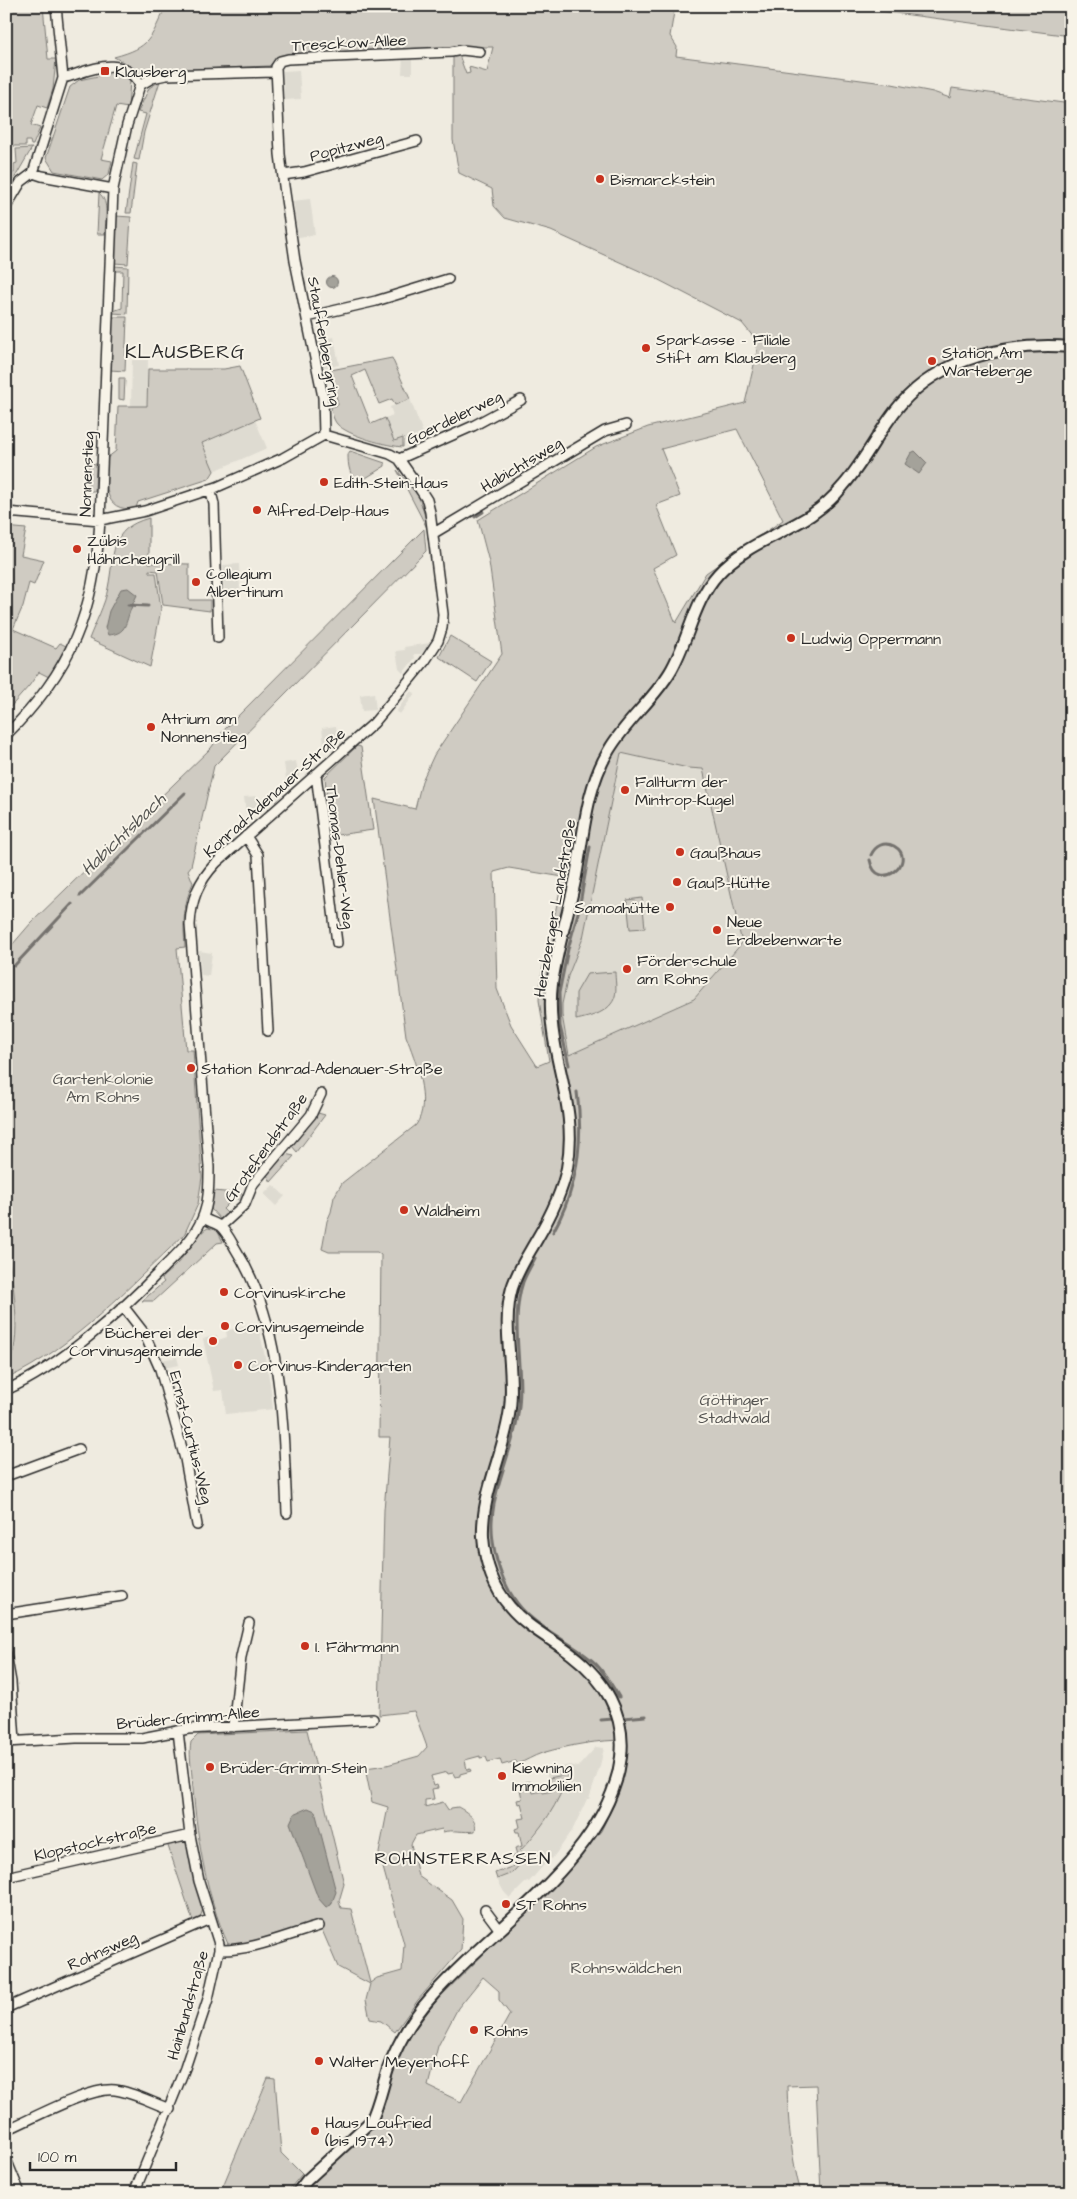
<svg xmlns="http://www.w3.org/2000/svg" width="1077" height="2199" font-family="'Architects Daughter',sans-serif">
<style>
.built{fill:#dedbd1}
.green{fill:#cfcbc2;stroke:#7d7b76;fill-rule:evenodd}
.water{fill:#a4a29a;stroke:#74726e}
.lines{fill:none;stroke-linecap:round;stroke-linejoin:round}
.stream{stroke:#74726e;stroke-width:3}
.minor-casing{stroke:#2b2b2b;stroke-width:12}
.tertiary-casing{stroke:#2b2b2b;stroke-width:14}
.minor{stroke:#f7f3e8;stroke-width:9}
.tertiary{stroke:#f7f3e8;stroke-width:10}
.poi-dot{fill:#c8321e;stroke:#f7f3e8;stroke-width:2}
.labels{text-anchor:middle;stroke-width:4;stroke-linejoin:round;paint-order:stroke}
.street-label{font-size:16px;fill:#2b2b2b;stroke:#f7f3e8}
.poi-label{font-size:16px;fill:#2b2b2b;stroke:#f7f3e8;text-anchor:start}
.park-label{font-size:16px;fill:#545351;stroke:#f7f3e8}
.water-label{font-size:18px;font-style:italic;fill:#555552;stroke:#f7f3e8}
.neighbourhood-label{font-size:18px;letter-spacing:1px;fill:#2b2b2b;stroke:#f7f3e8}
.quarter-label{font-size:19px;letter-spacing:1px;fill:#2b2b2b;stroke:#f7f3e8}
</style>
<rect width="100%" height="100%" fill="#efebe0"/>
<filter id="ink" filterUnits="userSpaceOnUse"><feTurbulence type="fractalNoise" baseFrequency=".02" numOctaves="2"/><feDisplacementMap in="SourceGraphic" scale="10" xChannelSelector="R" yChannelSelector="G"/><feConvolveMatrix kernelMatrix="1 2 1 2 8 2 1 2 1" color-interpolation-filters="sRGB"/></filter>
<g filter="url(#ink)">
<path class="built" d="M403,57h9v17h-10z
M299,70l2,29 -17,1 -1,-29z
M310,199l5,36 -17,2 -5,-36z
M334,337l5,28 -16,3 -6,-28z
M132,360h16l-1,46h-16z
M410,399l13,34 -19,8 -1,-3 -9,4 -9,-24 8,-3 -3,-8z
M255,420l12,28 -53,23 -13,-28z
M239,564l1,30 -16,1 -1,-30z
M430,643l-9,11h-7l1,4 -12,15 -4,-4 -3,-18 9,-1 -1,-3z
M411,691l4,2 -15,21 -4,-2z
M374,693l2,17 -14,1 -2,-16z
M336,726l2,17 -14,1 -2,-16z
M621,753l67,15 15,1 39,173 -48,57 -125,56 -7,-41v-10l6,-28 15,-38z
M296,761l3,16 -13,2 -2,-16z
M257,796l2,16 -13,2 -2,-17z
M199,951l13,2 -3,23 -8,-1z
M6,1150l28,214 -28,15z
M273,1185l12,11 -9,10 -12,-12z
M258,1322l12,61 3,26 -47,5 -3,-24 -9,1 -11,-52 14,-4 1,5 9,-3 -1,-6z
M177,1357l2,8 -15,3 -3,-8z
M596,1747l8,1 -4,18 -11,33h-2l-15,32 -20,28 -2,-1 -21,24 -2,-1 -17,17 -6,-6 -7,-13 7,-2 22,-20 -6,-5 17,-19 30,-59 -19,4 -2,-7 24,-6 8,2z"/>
<path class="green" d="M6,6h37l5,53h8l-3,30 -6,19 -9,-3 -7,20 9,3 -7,17h-2l-1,-4h-4v5h-20z
M166,6h509l-5,30 7,11 -1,9 216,28 41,8 17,6 2,-10 119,16v2089h-250l-5,-108 -29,1c1,36 4,72 14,107h-498l10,-13 57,-50 8,-12 24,-73 35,-45 129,-127 35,-42 13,-27 6,-19 7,-45c-29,0 -57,5 -85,13 -9,3 -16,8 -25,11l-1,-3 -14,4 -2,-6 -12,3 -2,-5 -6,1v-2l-15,4 2,10 3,-1 1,2 -11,3v2l-5,1 -2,-4 -5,1 -1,-2 -16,4 3,10 3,-1 1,3 -6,1 2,10 -9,1v7l18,-5 6,9 2,-3 7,-1c9,5 20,12 17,24 -12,2 -22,-2 -32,1l-1,-3 -26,6 -5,9 7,32 34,24 11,19 -2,31 -43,50 -23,32 -14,-11 -11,-2 -4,-19 4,-16 -32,-17 -19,-44 -53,17 -35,6 -3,-2c-23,-51 -32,-112 -36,-168 -1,-11 -3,-23 -1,-34l7,-7 109,-5 37,154 -5,17 2,7 10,1 19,74 7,-5 25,-7 2,-27 -25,-91 9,-46 -16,-5 -7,-34 22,-3 32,-9 8,-9 -13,-36 -35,4 5,-205 6,-73h-11l2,-182 -4,-3h-48l-7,-3 5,-28 4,-9 3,-15 8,-14 74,-58c16,-23 -1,-66 -10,-89l-32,-237 41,10 7,-28 12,-26 68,-101 -13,-92 -11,-42 118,-73 52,-20 97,-24 12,-51 -2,-13 -13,-16 -89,-46 -102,-46 -46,-13 -11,-12 -2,-17 -33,-16 -6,-33v-85h6l7,19 4,-1 -1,-6 18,5 6,-25h-27l-188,11 -9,8 -110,5 -18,6 -9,-10 -18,-10c37,-10 36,-18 52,-51zM737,429l46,91 -77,53 -30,50 -23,-55 23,-13 -20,-50 24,-9 -19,-47zM621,753l67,15 15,1 39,174 -48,56 -125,56 -7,-40v-11l6,-28 15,-38zM509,868l54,9 -22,99 -2,24 10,61 -12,5 -26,-41 -14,-36 -3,-117zM483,1977l16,14v9l11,14 -49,88 -33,-16 10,-40 20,-38z
M841,6h230v30z
M122,71l8,10 -2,27 -12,-2 -15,53 11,2 -3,13 -7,6 -48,-9 -8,-13 24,-71 9,-7z
M160,81l-16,51 -5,28 -5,-1 12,-45 -8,-2 11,-24z
M32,148l-26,45v-20h8v-9l3,-1 -1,-14z
M133,163l4,1 -6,49h-5z
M99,193c11,9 6,29 6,41h-8z
M116,216l15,1 -3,47 -14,-1z
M114,266l14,1 -1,47 -14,-1v-2l9,-3v-3l1,-34h-9z
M112,317h15l-2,54 -15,-1z
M392,358l18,41 -15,6 -3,-6 -13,5 -14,-34 -13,6 19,48 14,-6 9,23 9,-3v9c-15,-1 -55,-11 -66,-23 -4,-5 -5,-11 -6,-17l7,-2 -7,-35z
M240,366l20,52 -58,25 12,28 -5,8 -71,23 -2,6c-35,6 -30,-28 -29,-50l9,-7 2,-45h29l1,-37h76z
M119,378h6l-1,22 -5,-1z
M350,451l35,12v3l-24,15c-12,-2 -13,-16 -13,-27z
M89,463l7,1 -1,27h-7z
M397,470l22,27 9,29 -1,2z
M149,518v45l40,1v36h21v11l-47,-6 -5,-34 -9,-1v3h7l5,36 -11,58 -61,-28c6,-16 16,-34 19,-51 7,-33 0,-59 41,-70z
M6,527l20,2 -5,26 23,5 -10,25 -5,-2 -6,23 -10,23 43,19 4,-5 6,3 -17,31 -10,-5 -10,14 -23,26z
M424,529l2,22 -212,215 -23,100 -3,4 5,13c-10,21 -10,40 -8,64l-8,1 9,102h7l9,127 -4,27 -14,31c-54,50 -110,113 -178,144v-13c19,-18 6,-95 0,-120v-294l25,-29 180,-175 13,-18z
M450,636l41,25 -14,21 -38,-25z
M357,746l4,1 12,83 -43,6 -5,-59z
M642,898l3,30 -15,1 -3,-29z
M615,972c0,7 2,17 0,24 -4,16 -25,21 -39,24v-27l11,-19z
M318,1113l7,2 -28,37 -5,-6z
M285,1154l9,2 -23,26 -4,-7z
M214,1191l31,3 -4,8 -6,-5 -12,12 6,6 -9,4 -9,-10z
M208,1228l9,2 6,12 -6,1 -63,58h-12l22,-19 -3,-4c5,-4 10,-8 15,-13 9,-9 22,-33 32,-37z
M568,1774c-9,30 -27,55 -48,77l7,6 -15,16 -15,6 -2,-6 19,-7 -2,-9 5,-2 -2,-7 7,-2 -3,-14h-3l-1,-3 5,-2 -2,-8 7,-1 -4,-15 -3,1 -1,-4 5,-1 -3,-15 11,-3 3,12 9,-2 1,2 9,-2 -3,-13z
M182,1840l6,4 15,65 -3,9 -7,3 -26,-78z
M268,2078l7,1 6,74 21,21 -16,19h-66z"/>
<path class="water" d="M326.5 282a5.5 5.5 0 1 1 11 0a5.5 5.5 0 1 1-11 0Z
M915,451l12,12 -8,11 -14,-10 6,-11z
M128,588l9,7c-3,6 -6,13 -8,19 -4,13 -5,20 -21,21l-3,-7 4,-17 12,-22z
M308,1808l7,3 21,81 -5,13 -5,2 -8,-9 -28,-75 4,-9z"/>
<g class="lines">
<path class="stream" d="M475,517l8,-5
M128,605l20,1
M870,860c7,35 50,1 24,-14 -10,-5 -19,0 -23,9
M80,896l105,-103
M14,966l58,-62
M569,1065l-9,-39 -1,-33 9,-44 11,-40 11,-62
M553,1232c24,-43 31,-91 24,-140
M535,1258c-4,8 -9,16 -12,24 -14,42 2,89 -5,132 -5,36 -24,70 -26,107 -1,25 7,55 21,76 19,31 56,42 82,66 10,10 17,22 24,34
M623,1718l23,-2
M601,1720l12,-1"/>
<g class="minor-casing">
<path id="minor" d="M140,85l12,-7 14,-3 109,-3
M33,173l9,3 71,13
M283,175l21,-3 113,-31
M6,207l15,-25 12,-9 30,-95 -7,-72
M307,317l69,-16 72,-22
M324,435l-1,-38 -28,-136 -11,-75 -4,-32 -4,-87 4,-6 8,-2 163,-7 11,-2 18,2
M399,459l74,-33 48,-26
M210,489l4,15 4,134
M6,512l94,8 45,-9 72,-24 66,-29 41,-23
M434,533l171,-102 21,-6
M6,735c66,-64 89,-125 94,-215l13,-331 14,-64 13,-40c-18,-32 -48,-15 -77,-7
M316,774l21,169
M246,836l12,19 10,176
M203,1218c5,3 12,5 17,8 6,5 11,15 15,22 48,75 48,178 52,265
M221,1226l24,-22 8,-20 58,-69 10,-21
M123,1306l21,27 16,36 25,90 12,66
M6,1390c53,-23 116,-79 156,-121 15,-15 31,-29 40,-50 7,-16 7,-34 7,-52l-19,-242c1,-25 8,-43 26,-62l158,-140 51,-62 13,-20 4,-13 1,-14 -13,-102 -3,-12 -9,-14 -19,-27 -9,-5 -66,-19
M6,1476l73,-27
M6,1614l116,-18
M6,1654l5,28 4,59
M233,1727l8,-70 8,-34
M6,1742l70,-4h66l46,-9 185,-10
M6,1877l184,-42
M485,1910l15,20
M219,1950c33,1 68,-15 100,-24
M6,2008l204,-89
M6,2130c26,-11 83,-43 109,-40 18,2 37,13 55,19
M6,2159l14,34
M134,2193l51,-125 23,-69 11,-49v-6l-20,-63 -9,-46 -12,-104"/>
</g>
<g class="tertiary-casing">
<path id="tertiary" d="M297,2193l10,-13 64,-59c8,-16 11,-34 17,-52 10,-27 26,-53 45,-74 61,-70 176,-139 188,-238 5,-43 -17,-78 -50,-103 -21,-16 -44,-27 -61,-47 -17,-20 -25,-44 -27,-70 -2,-45 22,-85 27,-129 5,-40 -9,-81 2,-120 6,-19 16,-33 25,-49 13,-22 25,-46 30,-71 13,-66 -23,-118 -15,-184 5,-37 17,-72 24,-108 8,-43 10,-88 33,-126 17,-29 44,-50 61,-78 19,-32 23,-70 48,-98 25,-28 62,-39 93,-59 12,-8 23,-18 32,-29 22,-25 36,-56 57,-81 41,-48 110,-63 171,-58"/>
</g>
<use href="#minor" class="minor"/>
<use href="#tertiary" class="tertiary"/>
</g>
</g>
<g class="poi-dot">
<rect x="100" y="66" width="10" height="10" rx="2.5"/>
<circle cx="600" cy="179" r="5"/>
<circle cx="646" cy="348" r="5"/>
<circle cx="932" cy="361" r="5"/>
<circle cx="324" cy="482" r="5"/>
<circle cx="257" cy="510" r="5"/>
<circle cx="77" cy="549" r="5"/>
<circle cx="196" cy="582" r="5"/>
<circle cx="791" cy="638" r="5"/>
<circle cx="151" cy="727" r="5"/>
<circle cx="625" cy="790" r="5"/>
<circle cx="680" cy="852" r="5"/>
<circle cx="677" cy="882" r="5"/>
<circle cx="670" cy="907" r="5"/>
<circle cx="717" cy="930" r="5"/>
<circle cx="627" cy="969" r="5"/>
<circle cx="191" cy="1068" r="5"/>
<circle cx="404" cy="1210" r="5"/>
<circle cx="224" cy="1292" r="5"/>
<circle cx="225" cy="1326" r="5"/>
<circle cx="213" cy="1341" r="5"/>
<circle cx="238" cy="1365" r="5"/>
<circle cx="305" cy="1646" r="5"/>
<circle cx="210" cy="1767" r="5"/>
<circle cx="502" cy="1776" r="5"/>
<circle cx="506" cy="1904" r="5"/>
<circle cx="474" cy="2030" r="5"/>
<circle cx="319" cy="2061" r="5"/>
<circle cx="315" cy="2131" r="5"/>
</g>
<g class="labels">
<g class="street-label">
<text transform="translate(349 42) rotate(-3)" y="6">Tresckow-Allee</text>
<text transform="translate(346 146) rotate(-15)" y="6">Popitzweg</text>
<text transform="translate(325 341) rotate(80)" y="6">Stauffenbergring</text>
<text transform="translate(454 417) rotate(-26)" y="6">Goerdelerweg</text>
<text transform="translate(521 464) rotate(-31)" y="6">Habichtsweg</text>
<text transform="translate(86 474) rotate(-88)" y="6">Nonnenstieg</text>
<text transform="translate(274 792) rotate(-42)" y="6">Konrad-Adenauer-Straße</text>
<text transform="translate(341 857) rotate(83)" y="6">Thomas-Dehler-Weg</text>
<text transform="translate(554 908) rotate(-80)" y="6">Herzberger Landstraße</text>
<text transform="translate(265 1147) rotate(-54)" y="6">Grotefendstraße</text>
<text transform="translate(192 1437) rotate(76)" y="6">Ernst-Curtius-Weg</text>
<text transform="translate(188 1717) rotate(-5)" y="6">Brüder-Grimm-Allee</text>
<text transform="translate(95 1841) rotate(-13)" y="6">Klopstockstraße</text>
<text transform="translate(102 1950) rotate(-24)" y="6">Rohnsweg</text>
<text transform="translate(187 2005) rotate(-74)" y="6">Hainbundstraße</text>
</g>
<g class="poi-label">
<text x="115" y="77">Klausberg</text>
<text x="610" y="185">Bismarckstein</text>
<text x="656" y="345">Sparkasse – Filiale<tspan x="656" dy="18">Stift am Klausberg</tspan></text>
<text x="942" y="358">Station Am<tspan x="942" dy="18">Warteberge</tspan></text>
<text x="334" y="488">Edith-Stein-Haus</text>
<text x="267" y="516">Alfred-Delp-Haus</text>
<text x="87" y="546">Zübis<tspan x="87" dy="18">Hähnchengrill</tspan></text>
<text x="206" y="579">Collegium<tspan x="206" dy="18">Albertinum</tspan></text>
<text x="801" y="644">Ludwig Oppermann</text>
<text x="161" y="724">Atrium am<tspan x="161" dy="18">Nonnenstieg</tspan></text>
<text x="635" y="787">Fallturm der<tspan x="635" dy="18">Mintrop-Kugel</tspan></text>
<text x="690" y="858">Gaußhaus</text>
<text x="687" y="888">Gauß-Hütte</text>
<text x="660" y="913" text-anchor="end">Samoahütte</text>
<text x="727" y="927">Neue<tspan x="727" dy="18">Erdbebenwarte</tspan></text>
<text x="637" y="966">Förderschule<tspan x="637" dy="18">am Rohns</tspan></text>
<text x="201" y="1074">Station Konrad-Adenauer-Straße</text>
<text x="414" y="1216">Waldheim</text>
<text x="234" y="1298">Corvinuskirche</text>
<text x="235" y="1332">Corvinusgemeinde</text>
<text x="203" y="1338" text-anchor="end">Bücherei der<tspan x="203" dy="18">Corvinusgemeimde</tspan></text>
<text x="248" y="1371">Corvinus-Kindergarten</text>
<text x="315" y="1652">I. Fährmann</text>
<text x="220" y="1773">Brüder-Grimm-Stein</text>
<text x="512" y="1773">Kiewning<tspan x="512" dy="18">Immobilien</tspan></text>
<text x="516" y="1910">ST Rohns</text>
<text x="484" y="2036">Rohns</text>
<text x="329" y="2067">Walter Meyerhoff</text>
<text x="325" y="2128">Haus Loufried<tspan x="325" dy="18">(bis 1974)</tspan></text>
</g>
<g class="park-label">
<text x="103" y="1084">Gartenkolonie<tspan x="103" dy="18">Am Rohns</tspan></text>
<text x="734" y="1405">Göttinger<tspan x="734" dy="18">Stadtwald</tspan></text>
<text x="626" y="1973">Rohnswäldchen</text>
</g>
<g class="water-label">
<text transform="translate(123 834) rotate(-44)" y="6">Habichtsbach</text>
</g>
<g class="neighbourhood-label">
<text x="463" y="1864">ROHNSTERRASSEN</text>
</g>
<g class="quarter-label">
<text x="185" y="358">KLAUSBERG</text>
</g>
</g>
<rect width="1077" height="2199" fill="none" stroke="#f7f3e8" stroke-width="25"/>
<rect x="12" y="12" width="1052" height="2174" fill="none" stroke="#2b2b2b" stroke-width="2" filter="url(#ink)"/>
<path d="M30 2162v8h146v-8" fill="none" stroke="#2b2b2b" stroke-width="2.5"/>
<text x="38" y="2162" font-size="15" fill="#2b2b2b" stroke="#f7f3e8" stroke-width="4" paint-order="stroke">100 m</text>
</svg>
